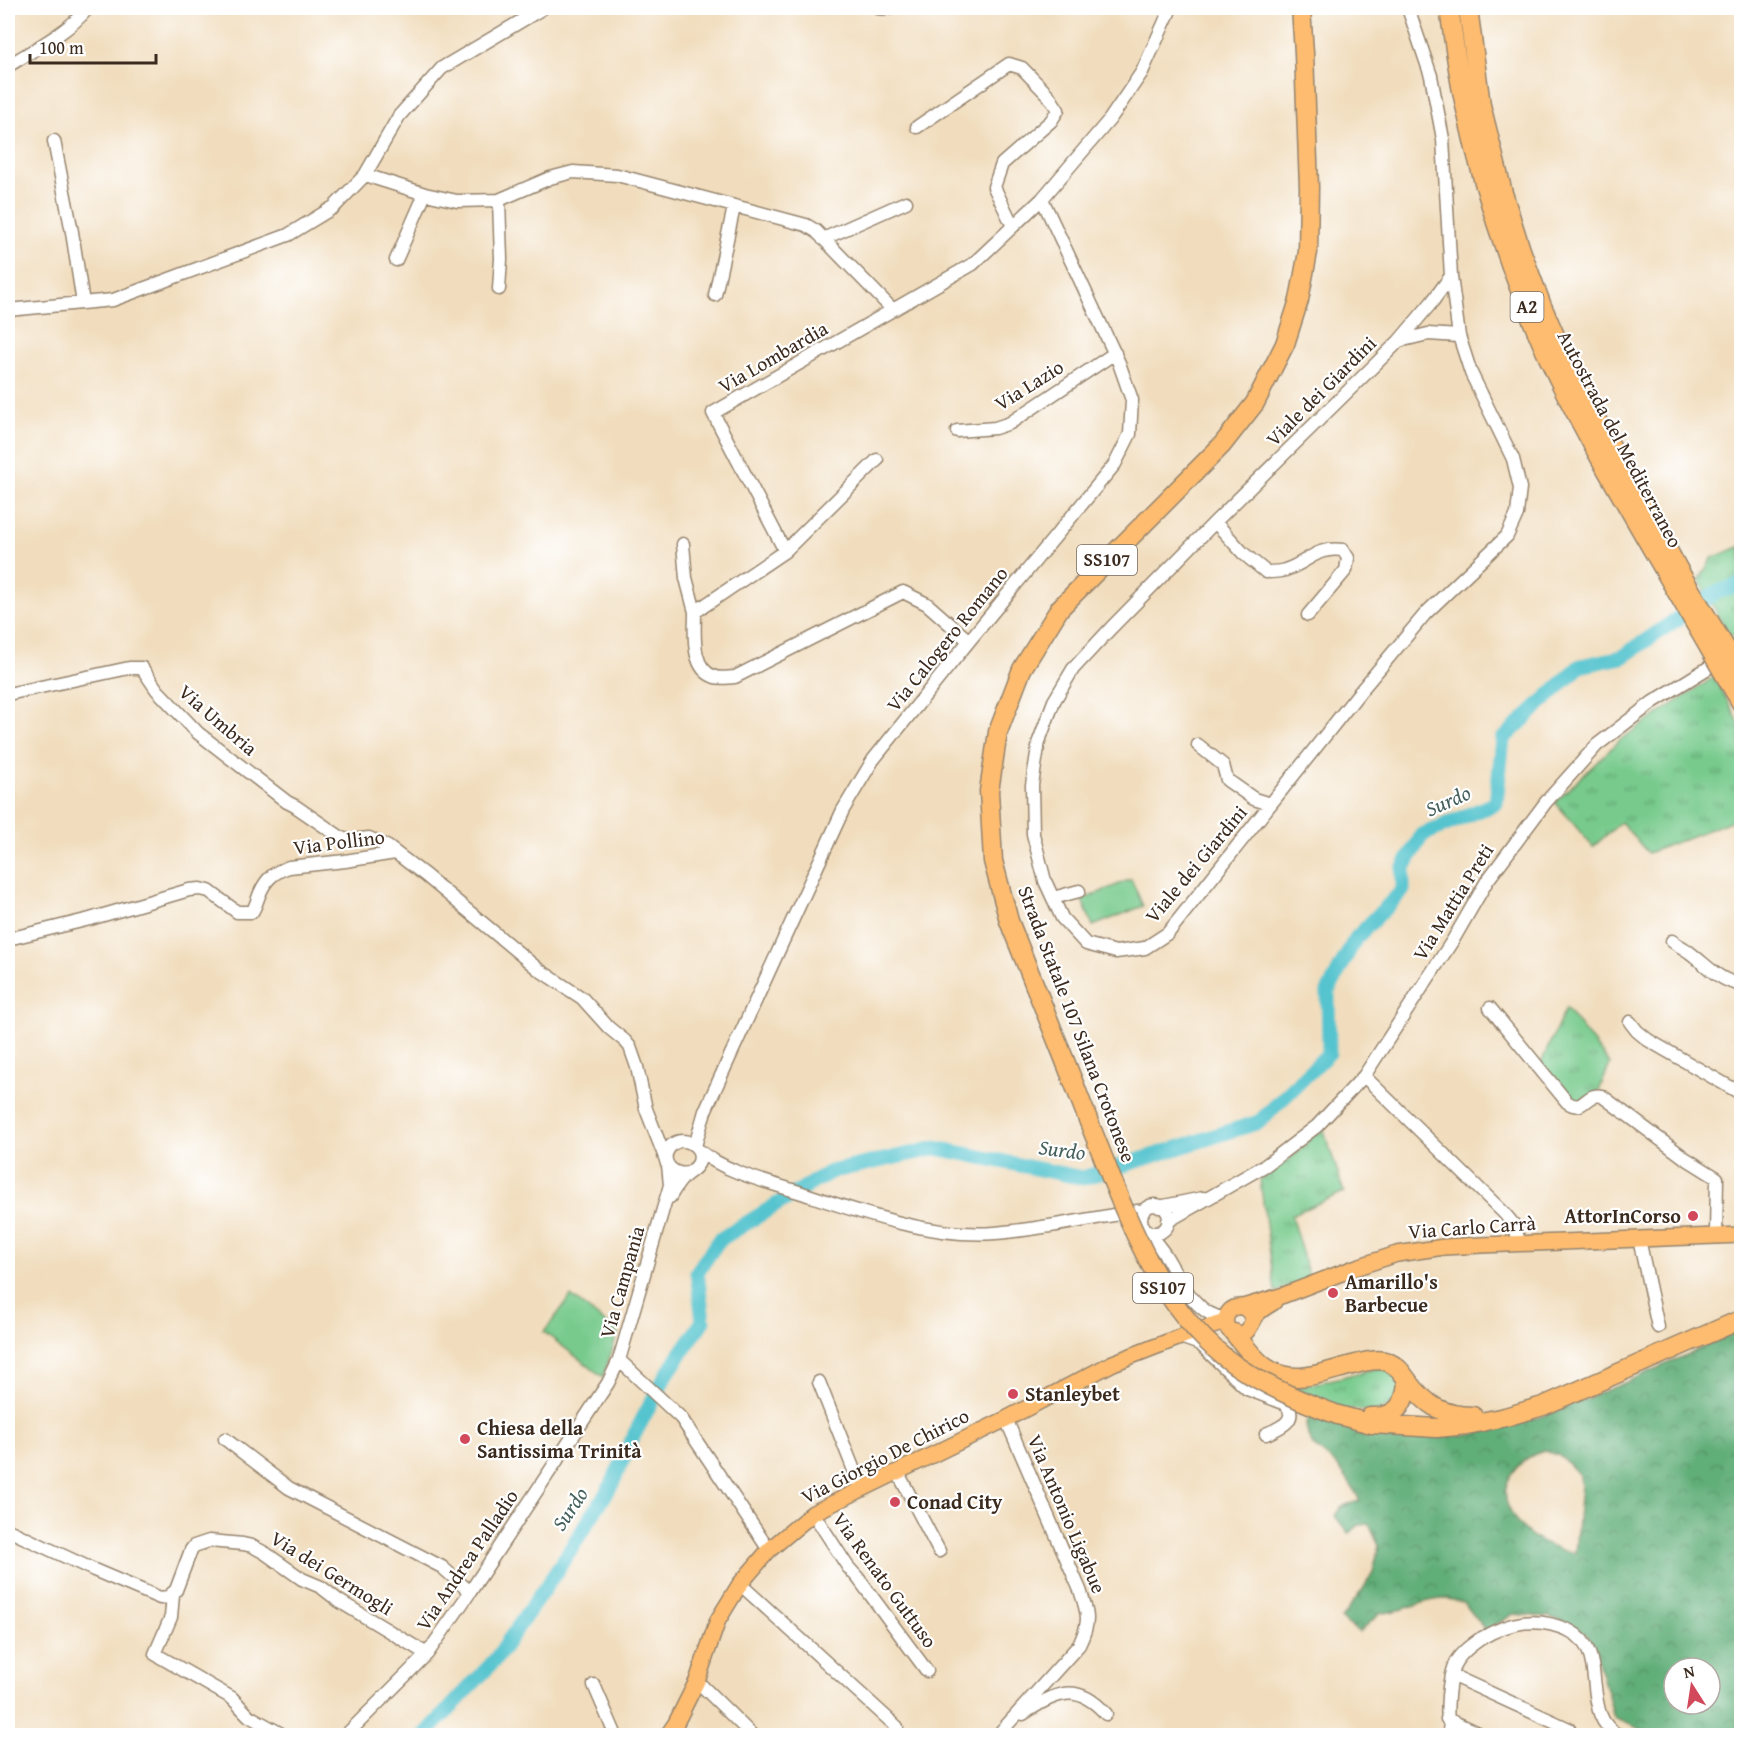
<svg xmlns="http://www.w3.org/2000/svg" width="1749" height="1743" font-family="'Gentium Book Plus',serif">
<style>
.grass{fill:url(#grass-tufts);stroke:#597a55;stroke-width:1.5}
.forest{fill:url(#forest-crowns);stroke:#4e6c4b;stroke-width:1.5;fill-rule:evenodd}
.pitch{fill:#77ca8c;stroke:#597a55;stroke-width:1.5}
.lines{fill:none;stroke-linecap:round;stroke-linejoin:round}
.river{stroke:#57c4cf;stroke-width:15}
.minor-casing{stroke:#96846e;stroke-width:15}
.major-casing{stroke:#96846e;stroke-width:18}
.highway-casing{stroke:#96846e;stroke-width:21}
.minor{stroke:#fff;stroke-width:12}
.major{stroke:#fdbc6f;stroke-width:15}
.highway{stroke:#fdbc6f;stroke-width:18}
.highway-bridge-casing{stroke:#96846e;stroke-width:21;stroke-linecap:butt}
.highway-bridge{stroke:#fdbc6f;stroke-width:18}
.poi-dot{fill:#d1495b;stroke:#fff;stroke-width:2}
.labels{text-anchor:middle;stroke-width:4.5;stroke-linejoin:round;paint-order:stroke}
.shield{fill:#fff;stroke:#766a62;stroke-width:1.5}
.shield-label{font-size:18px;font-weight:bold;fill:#3b2a1e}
.street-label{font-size:20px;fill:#3b2a1e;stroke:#fff}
.poi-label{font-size:20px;font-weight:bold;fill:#3b2a1e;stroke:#fff;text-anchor:start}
.water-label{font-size:21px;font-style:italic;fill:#45605c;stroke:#fff}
</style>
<defs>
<pattern id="grass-tufts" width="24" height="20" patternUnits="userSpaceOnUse" patternTransform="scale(1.5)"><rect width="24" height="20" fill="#77ca8c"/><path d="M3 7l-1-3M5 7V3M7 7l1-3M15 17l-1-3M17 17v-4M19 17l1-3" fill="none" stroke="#63a472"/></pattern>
<pattern id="forest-crowns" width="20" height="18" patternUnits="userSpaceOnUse" patternTransform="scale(1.5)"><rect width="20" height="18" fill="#61ae78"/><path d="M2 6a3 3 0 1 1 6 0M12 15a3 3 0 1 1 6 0" fill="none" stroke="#518e62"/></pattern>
</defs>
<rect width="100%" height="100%" fill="#fff"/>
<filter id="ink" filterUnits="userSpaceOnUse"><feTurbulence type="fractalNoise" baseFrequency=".0167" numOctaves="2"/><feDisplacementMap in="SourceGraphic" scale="12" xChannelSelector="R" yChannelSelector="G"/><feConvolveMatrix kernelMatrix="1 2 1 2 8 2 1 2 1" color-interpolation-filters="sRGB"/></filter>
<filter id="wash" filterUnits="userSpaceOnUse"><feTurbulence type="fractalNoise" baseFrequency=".008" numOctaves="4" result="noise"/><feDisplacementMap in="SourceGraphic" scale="24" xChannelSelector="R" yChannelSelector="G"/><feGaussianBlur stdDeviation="1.35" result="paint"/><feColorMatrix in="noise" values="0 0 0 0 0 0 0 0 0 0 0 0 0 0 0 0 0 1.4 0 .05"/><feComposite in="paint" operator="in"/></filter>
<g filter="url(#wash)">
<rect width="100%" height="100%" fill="#f1ddbd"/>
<path class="grass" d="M1741,546v84l-11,7 -31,-57 13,-22z
M1714,677l27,49v91l-93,36 -27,-31 -28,25 -38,-45 66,-63z
M1566,1008l44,56 -11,27 -23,14 -36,-40z
M1323,1127l21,65 -53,23 19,65 -35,12 -15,-113 30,-20z
M1383,1367l17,9v24l-22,12 -35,-3 -52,-22c32,-3 61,-14 92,-20z"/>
<path class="forest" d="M1741,1330v405h-87l-40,-17 -21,-75 -8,-10 -13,-9 -23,-7 -36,-3 -27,17 -22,-28c-6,-2 -13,-4 -20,-4 -22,0 -41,14 -63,14l-22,19 -18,-13 22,-30 10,-17 6,-26 -10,-22 -10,1 -10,9 -14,-18c5,-11 13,-12 25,-15 -6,-12 -13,-23 -22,-34 -16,-18 -31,-16 -32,-45l7,-9 116,23 39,-1 43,-9 37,-12 74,-30zM1545,1451l13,4 12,10 9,10 2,10 -6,69c-13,-4 -28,-7 -39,-15 -23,-16 -43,-43 -21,-69 9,-11 17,-16 30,-19zM1674,1668h36v36h-36z"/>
<path class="pitch" d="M1131,879l12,27 -50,20 -11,-26z
M571,1296l47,37 -15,44 -59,-45z"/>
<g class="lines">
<path class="river" d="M424,1736l71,-76 61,-88 56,-88 21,-47 32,-60 38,-56 -6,-49 22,-32 111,-68 106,-24 147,30 176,-56 70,-69 -1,-61 27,-53 48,-49v-21l19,-34 74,-32 7,-64 77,-73 42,-9 93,-64 27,-9"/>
</g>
</g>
<g filter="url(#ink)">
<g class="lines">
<g class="minor-casing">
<path id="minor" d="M878,8l8,1 5,-1
M1408,8l23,68 12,63 8,137 8,60 12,37 42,86 7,29 -3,26 -10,22 -81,77 -67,80 -191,240 -23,15 -29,4 -30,-8 -24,-26 -17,-37 -12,-47 -1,-49 7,-44 15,-40 19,-32 38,-41 104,-106 184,-181 33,-39 19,-26
M8,66c28,-18 58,-32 80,-58
M917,127l92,-63 13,4 27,28 9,14 -7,11 -49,43 -8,23 19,39
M54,141l18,91 11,71
M365,175l60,19 32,7 42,-1 51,-22 23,-6 44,3 189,50 10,6 77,79
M823,239l83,-37
M396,260l29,-66
M499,289l2,-30 -2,-59
M715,295l19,-88
M8,310l105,-10 175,-65 46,-28 31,-32 34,-59 43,-48 101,-60
M1399,341l29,-7 31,2
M957,431l38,-3 15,-5 105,-70
M877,460l-92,91 -90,61c0,20 -5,57 20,65 6,2 14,0 20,0l168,-85 24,12 42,37
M1215,522l28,31 23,19c6,0 13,0 19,-2 23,-7 31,-24 58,-20l5,8 -2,12 -38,45
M683,544l3,34 9,34
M785,551l-72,-138 260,-149 69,-65 68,-80 32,-47 29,-64
M8,694l121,-26h13l15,22 41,43 89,69 8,4 48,33 9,1 17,-2 19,9 37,28 113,94 44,29 27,30 16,13 5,6 7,20 9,42 20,51
M1198,745l25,20 4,15 27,19 16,5
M1053,898l26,-7
M8,939l82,-20 99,-29 11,-1 9,2 28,21h15c4,-6 5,-12 8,-19 6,-14 14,-21 29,-26l56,-6 50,-8
M1672,941c5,4 12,7 17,11 19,14 28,28 53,33
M1490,1008l77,94c18,12 17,-10 35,-6l83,62 32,20 -1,57
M1630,1022l7,9 11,9 94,54
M1364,1076l140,137 10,12 6,19
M695,1146l10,-35 138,-301 30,-50 96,-119 146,-177 15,-30 2,-34 -13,-37 -77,-164
M698,1150c29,23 66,31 101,42 60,20 132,46 196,41 51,-4 100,-16 150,-23
M670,1197c4,-7 7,-13 13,-19 5,-6 13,-8 16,-16 5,-18 -19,-29 -30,-14 -10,14 4,28 19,25
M1141 1219a14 14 0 1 1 28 0a14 14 0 1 1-28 0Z
M1159,1207l44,-9
M1168,1221l98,-56 51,-39 47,-50 89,-136 34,-59 59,-79 51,-57 56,-43 89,-55
M1147,1231c6,9 14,17 20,27 13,22 29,58 58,60
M1639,1239l19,88
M1180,1337l20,7 47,45 39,15c13,17 -7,24 -20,30
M619,1360l62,58 88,132
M819,1382l42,106
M225,1439l64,49 153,79 28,25
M897,1471l42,80
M813,1513l35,54 10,11 69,93
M8,1530l86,40 66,28 8,-1 8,-7 15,-40 3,-4 15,-5 34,3 9,2 13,7 37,26 19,8 18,14 88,53
M740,1584l157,143
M173,1595l-2,22 -16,37 77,44 17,18 36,20
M1451,1675l118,54
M697,1681l56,55
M594,1685l22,51
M1023,1714c32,-21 54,-33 83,0
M1447,1719l37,17
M345,1736l82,-82 43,-62 138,-209 11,-23 51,-175 -2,-20
M997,1736l82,-91c12,-24 9,-31 1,-55l-74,-171
M1454,1736c-8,-18 -7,-21 -6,-40 1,-11 2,-21 6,-31 5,-11 16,-19 26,-26 30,-18 58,-23 90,-8 41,20 8,86 50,105"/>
</g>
<g class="major-casing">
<path id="major" d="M1243,1307l41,-12 73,-28 40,-13 47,-7 38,-2 260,-10
M1253,1321c-4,-19 -25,-19 -28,1 2,5 3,9 9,11 15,6 17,-12 24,-20 4,-4 11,-8 16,-11
M667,1736l9,-13 21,-42 21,-61 22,-36 29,-34 44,-37 193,-94 107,-56 75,-29 37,-12"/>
</g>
<g class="highway-casing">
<path id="highway" d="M1449,8c5,34 9,69 17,102 18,84 46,167 81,245 36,78 82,153 124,227
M1468,8l13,97 22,88 18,57 21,56 19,43 33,66 88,161
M1730,684l12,20
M1075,1086l-66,-165 -16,-60 -4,-70 9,-59 24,-63 38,-61 162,-163 33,-42 30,-59 14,-44 9,-48 1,-64 -5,-135 -3,-45
M1234,1333c9,11 19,25 31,34 27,20 59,5 87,-2 12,-3 25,-7 36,-3 10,4 14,11 20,19 18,24 34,35 65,35
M1338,1415l34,9 64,4 31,-3 38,-8 38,-11 199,-87
M1370,1417c26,1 36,-12 37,-37"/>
</g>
<use href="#minor" class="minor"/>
<use href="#major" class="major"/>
<use href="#highway" class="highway"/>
<g class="highway-bridge-casing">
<path id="highway-bridge" d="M1682,576l60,99
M1671,582l59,102
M1075,1086c12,32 25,63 37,94 28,70 60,140 123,185 32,22 67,37 103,50"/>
</g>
<use href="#highway-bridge" class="highway-bridge"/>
</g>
</g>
<g class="poi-dot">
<circle cx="1693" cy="1216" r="6"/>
<circle cx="1333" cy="1293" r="6"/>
<circle cx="1013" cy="1394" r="6"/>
<circle cx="465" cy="1439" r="6"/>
<circle cx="895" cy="1502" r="6"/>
</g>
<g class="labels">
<g class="shield">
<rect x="1510.5" y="292" width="33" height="30" rx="4.5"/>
<rect x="1077" y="545" width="60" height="30" rx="4.5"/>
<rect x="1133" y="1273" width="60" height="30" rx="4.5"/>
</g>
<g class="shield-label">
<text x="1527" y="313">A2</text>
<text x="1107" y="566">SS107</text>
<text x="1163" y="1294">SS107</text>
</g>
<g class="street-label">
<text transform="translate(773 357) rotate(-30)" y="7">Via Lombardia</text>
<text transform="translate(1029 385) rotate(-32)" y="7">Via Lazio</text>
<text transform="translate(1321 391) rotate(-45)" y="7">Viale dei Giardini</text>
<text transform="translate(1620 439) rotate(62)" y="7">Autostrada del Mediterraneo</text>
<text transform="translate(947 639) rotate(-51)" y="7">Via Calogero Romano</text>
<text transform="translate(218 720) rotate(41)" y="7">Via Umbria</text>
<text transform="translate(339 842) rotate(-7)" y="7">Via Pollino</text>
<text transform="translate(1196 864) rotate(-50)" y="7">Viale dei Giardini</text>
<text transform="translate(1453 902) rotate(-58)" y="7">Via Mattia Preti</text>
<text transform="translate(1077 1024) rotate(69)" y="7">Strada Statale 107 Silana Crotonese</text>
<text transform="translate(1472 1227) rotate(-4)" y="7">Via Carlo Carrà</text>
<text transform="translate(622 1282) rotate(-74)" y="7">Via Campania</text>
<text transform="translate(885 1456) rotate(-27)" y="7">Via Giorgio De Chirico</text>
<text transform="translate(1067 1514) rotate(67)" y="7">Via Antonio Ligabue</text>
<text transform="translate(467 1560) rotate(-56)" y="7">Via Andrea Palladio</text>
<text transform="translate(332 1573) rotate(32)" y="7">Via dei Germogli</text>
<text transform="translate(885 1580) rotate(54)" y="7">Via Renato Guttuso</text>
</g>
<g class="poi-label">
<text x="1681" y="1223" text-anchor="end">AttorInCorso</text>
<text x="1345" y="1289">Amarillo's<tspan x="1345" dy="23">Barbecue</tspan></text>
<text x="1025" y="1401">Stanleybet</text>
<text x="477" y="1435">Chiesa della<tspan x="477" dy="23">Santissima Trinità</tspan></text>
<text x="907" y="1509">Conad City</text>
</g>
<g class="water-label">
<text transform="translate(1448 801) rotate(-24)" y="7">Surdo</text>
<text transform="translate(1062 1150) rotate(7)" y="7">Surdo</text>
<text transform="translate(570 1509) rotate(-56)" y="7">Surdo</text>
</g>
</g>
<rect width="1749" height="1743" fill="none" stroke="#fff" stroke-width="30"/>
<g transform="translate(1692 1686) rotate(348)"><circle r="28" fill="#ffffff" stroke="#b1aaa5" stroke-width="1.5"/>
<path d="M0-4.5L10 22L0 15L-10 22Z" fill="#d1495b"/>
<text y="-9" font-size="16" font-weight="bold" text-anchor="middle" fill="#3b2a1e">N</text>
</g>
<path d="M30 54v9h126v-9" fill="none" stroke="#3b2a1e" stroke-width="3"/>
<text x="39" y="54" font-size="18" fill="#3b2a1e" stroke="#ffffff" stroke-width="4.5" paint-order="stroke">100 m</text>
</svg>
